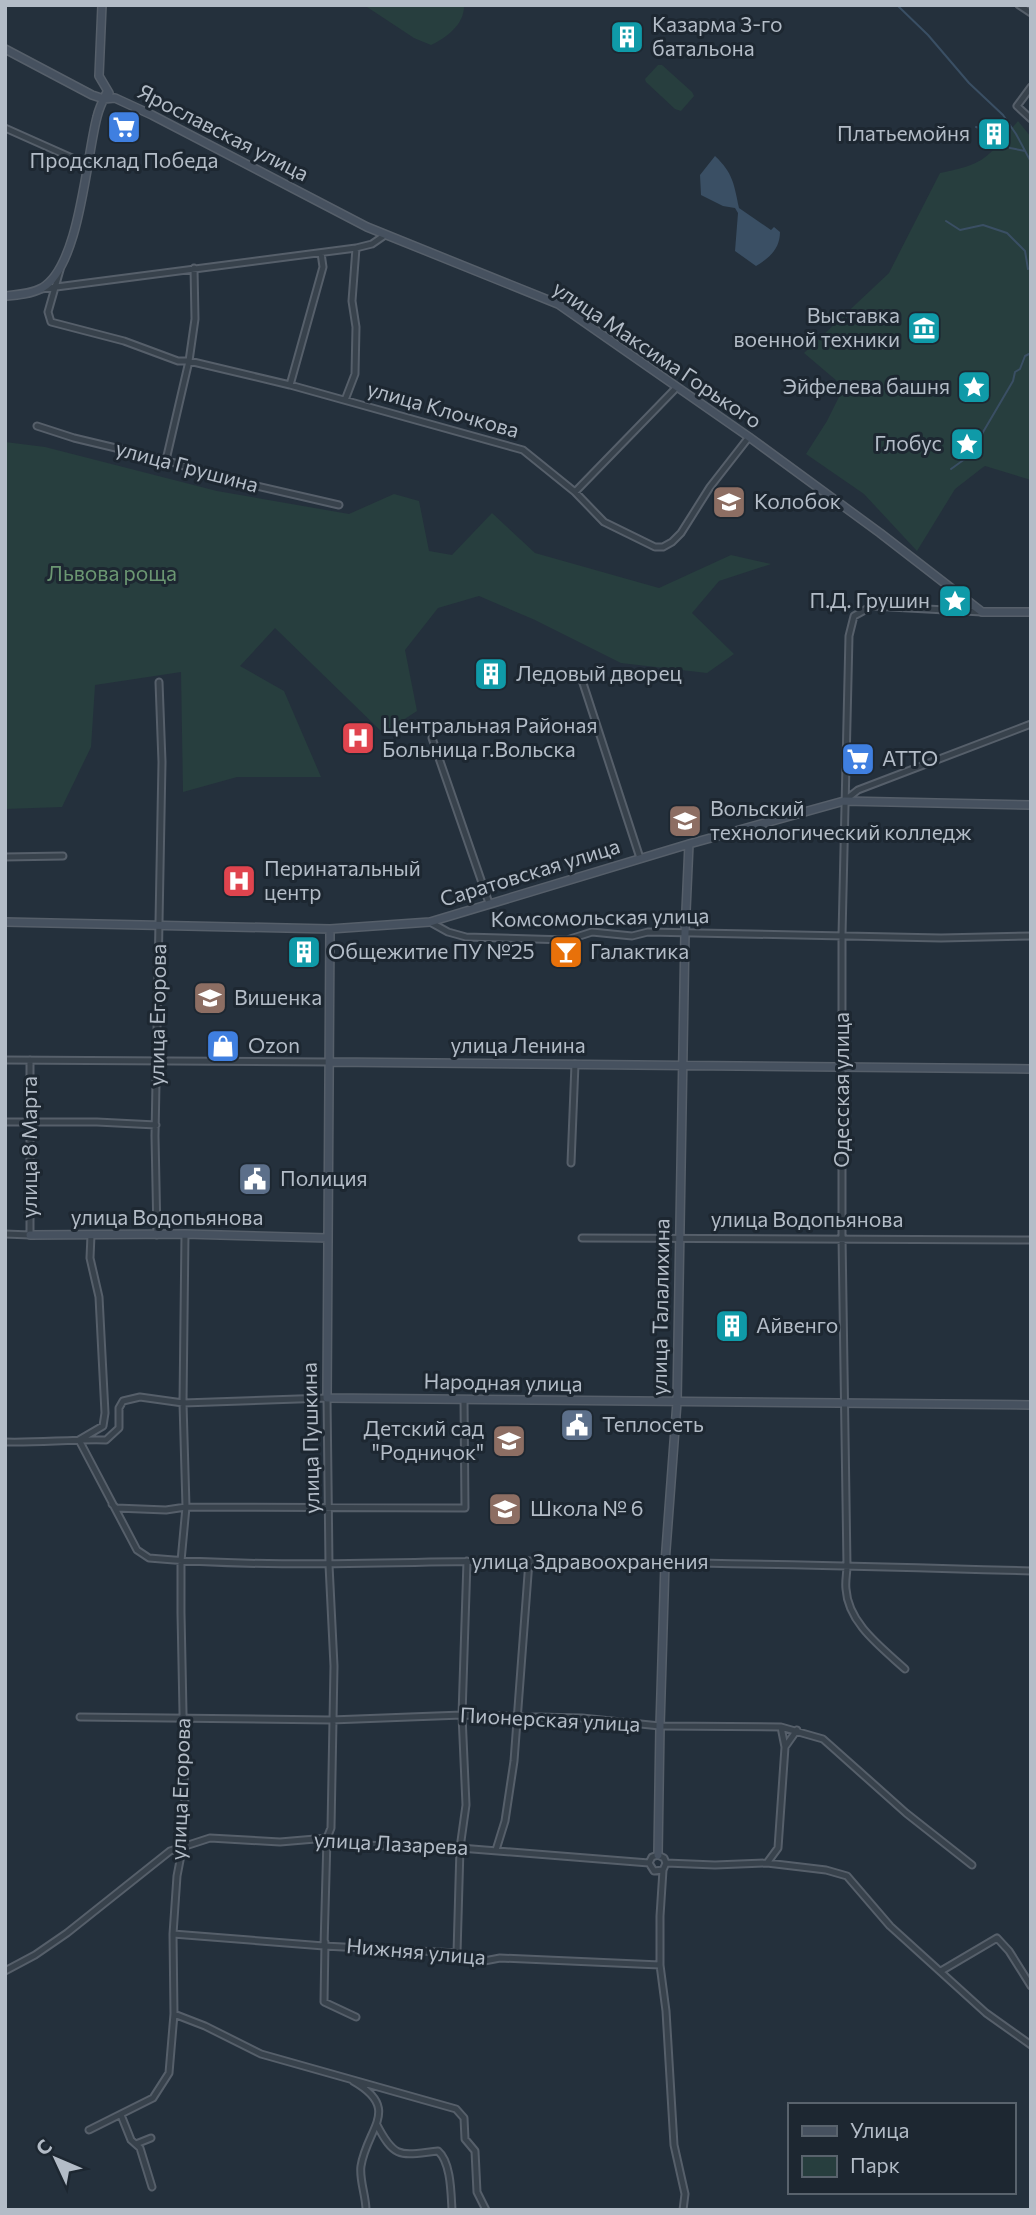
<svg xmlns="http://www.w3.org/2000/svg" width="1036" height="2215" font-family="Commissioner,sans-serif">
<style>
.green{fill:#273e3e}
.water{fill:#3a4f64}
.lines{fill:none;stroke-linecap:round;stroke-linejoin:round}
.stream{stroke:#3a4f64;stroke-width:2}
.street-casing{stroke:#565f6a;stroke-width:9}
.secondary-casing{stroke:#565f6a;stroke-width:10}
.street{stroke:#38424c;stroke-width:5}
.secondary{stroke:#46515f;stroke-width:7}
.labels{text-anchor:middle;stroke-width:6;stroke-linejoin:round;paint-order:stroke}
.poi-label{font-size:21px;fill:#b3bcc7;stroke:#1d2731;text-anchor:start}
.street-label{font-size:21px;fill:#b3bcc7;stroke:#1d2731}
.park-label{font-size:21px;fill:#6b9772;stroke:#1d2731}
</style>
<rect width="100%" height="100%" fill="#24303c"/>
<path class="green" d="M364,5h100c1,19 -18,33 -33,40l-17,-7z
M658,65h4l30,27 2,4 -13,15 -6,-2 -29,-27 -1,-3z
M1018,121l13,16v343l-46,-14 -3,2 -27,21 -38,62 -53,-57 -58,-40 21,-33 17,-34 -40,-34 85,-80 51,-100c48,-9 48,-17 78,-52z
M5,442l40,5 172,44 132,23 45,-20 25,7 10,50 23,4 40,-42 43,40 124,35 72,-33 40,9 -52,17 -27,32 42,41 -27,19 -86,-10 -86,-43 -56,-24 -41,12 -33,42 12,61 -34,22 -108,-105 -35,38 44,25 37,86h-84l-54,15 -2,-120 -86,13 -4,62 -29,60 -57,2z"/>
<path class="water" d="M715,156c18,17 19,28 24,52l32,22 3,-3 6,5c0,17 -11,26 -24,34l-21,-15 3,-38 -3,-5 -12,-2 -22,-11 -1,-20z"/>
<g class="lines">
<path class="stream" d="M897,5l31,30 41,48 34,32 13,19 15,28
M976,127l16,5
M997,136l13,12 15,3
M946,221l14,9 23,-5 24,8 18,18 3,18
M951,469l18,-13 44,-75 2,-9 5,-3 5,-13 6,-3"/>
<g class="street-casing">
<path id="street" d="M1019,5l12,8
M1031,87l-14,19 14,13
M5,128l83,37
M60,270l-12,42 3,10 73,19 54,20h11l101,24 233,65 52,42 29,30 51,25h8l9,-5 9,-9 29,-46 39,-50
M41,289l315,-41 16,-4 13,-9
M290,385l33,-118 -2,-14
M345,400l10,-26 1,-47 -4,-26 4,-53
M37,426l37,12 92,22 47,16 126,29
M166,460l23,-99 6,-42 -1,-51
M575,492l102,-105
M580,674l60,184
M432,738l57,165
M844,801l14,-11 173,-66
M5,857l58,-1
M430,922l18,10 18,5 101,3 25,-8 40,4 16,-4 293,6 90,-2
M5,1060l326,2
M5,1122h92l59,3
M571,1163l4,-99
M5,1234l25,1v-175
M91,1235l-1,23 9,39 6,116 -2,13 -24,14 58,110 12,8c126,11 252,3 377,3 168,1 337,5 505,10
M157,1235l-2,-99 7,-374 -3,-80
M582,1238l449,2
M5,1442c34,1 67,-3 101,-2l13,-12v-20l4,-7 17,-4 43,6 144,-5 2,167 5,101 -3,162 -4,10 -3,108
M112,1504l4,4 50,2 20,-3 279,1 -1,-108
M905,1669c-24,-22 -57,-46 -59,-80 -1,-8 1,-16 1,-23l-5,-329v-302l7,-299 5,-20 18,-10 110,6
M80,1717l251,3 131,-5 120,3 78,8 121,1 42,12 83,74 66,52
M785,1747l12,-17
M496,1850l9,-29 9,-60 15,-200
M658,1855l6,3 2,5 -3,7 -9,1 -5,-8 3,-6z
M666,1863l49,2 52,-2 59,7 21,6 43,50 96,87 45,32
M767,1863l11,-15 7,-101 -4,-20
M663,1870l-3,46v49l6,46 8,134 11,49 -2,16
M173,1934l151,12 133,7 22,9 21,-4 160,7
M325,1942l-1,60 32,15
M457,1953l3,-105 6,-43 -4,-90 5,-154
M5,1971l30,-16 32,-22 103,-82 40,-13 70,4 47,-4 1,6 132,4 189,15
M941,1971l56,-33 12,13 22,35
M174,2014l31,12 56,28 195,55 8,9 1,21 10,12 2,41 9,18
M353,2081c49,28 14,47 8,85 -2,13 5,30 5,44
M121,2115l10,25 9,8 12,39
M377,2125c18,35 24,30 61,26 13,11 13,42 14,59
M89,2130l64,-32 16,-25 5,-59 -1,-80 4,-58 6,-31 -4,-10 6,-23 -4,-199v-52l5,-54 -3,-104 2,-169
M136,2144l15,-6"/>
</g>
<g class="secondary-casing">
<path id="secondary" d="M102,5l-3,71 10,17
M5,49l87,46 12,4 11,-1 37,17 215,112 191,77 191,133 131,96 102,79h49
M5,296c12,-1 26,-2 37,-8 38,-22 44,-130 55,-171 2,-9 6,-17 10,-25
M5,922l325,7 100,-7 259,-78 155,-43 187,4
M330,929l-3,469 704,7
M331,1062l700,7
M30,1235l155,-1 143,4
M658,1855l2,-129 5,-163 12,-161 8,-469 4,-89"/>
</g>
<use href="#street" class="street"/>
<use href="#secondary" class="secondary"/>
</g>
<defs>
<g id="building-square" transform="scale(1.75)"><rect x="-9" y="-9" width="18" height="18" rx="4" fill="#0f9aa8" stroke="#1d2731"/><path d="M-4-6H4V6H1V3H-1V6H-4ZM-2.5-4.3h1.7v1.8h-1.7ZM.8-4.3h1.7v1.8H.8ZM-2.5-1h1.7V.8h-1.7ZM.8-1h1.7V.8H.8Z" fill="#fff"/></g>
<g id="supermarket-square" transform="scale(1.75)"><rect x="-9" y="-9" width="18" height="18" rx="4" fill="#3f7fe0" stroke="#1d2731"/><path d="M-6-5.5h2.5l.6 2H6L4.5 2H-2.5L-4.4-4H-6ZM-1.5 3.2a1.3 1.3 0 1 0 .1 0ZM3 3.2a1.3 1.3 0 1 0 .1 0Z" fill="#fff"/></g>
<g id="museum-square" transform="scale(1.75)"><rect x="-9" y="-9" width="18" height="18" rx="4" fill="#0f9aa8" stroke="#1d2731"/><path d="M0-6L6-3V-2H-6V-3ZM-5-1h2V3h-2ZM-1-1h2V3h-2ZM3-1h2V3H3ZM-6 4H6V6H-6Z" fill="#fff"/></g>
<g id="sight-square" transform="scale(1.75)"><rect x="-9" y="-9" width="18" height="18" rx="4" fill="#0f9aa8" stroke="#1d2731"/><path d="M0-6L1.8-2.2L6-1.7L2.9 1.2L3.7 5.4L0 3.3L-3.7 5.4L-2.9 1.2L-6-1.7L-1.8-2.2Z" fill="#fff"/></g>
<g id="school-square" transform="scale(1.75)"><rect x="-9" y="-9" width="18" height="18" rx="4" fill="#8d6e63" stroke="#1d2731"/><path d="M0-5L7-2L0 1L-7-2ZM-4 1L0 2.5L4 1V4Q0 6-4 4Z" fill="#fff"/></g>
<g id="hospital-square" transform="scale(1.75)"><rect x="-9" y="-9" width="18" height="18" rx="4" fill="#e0444e" stroke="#1d2731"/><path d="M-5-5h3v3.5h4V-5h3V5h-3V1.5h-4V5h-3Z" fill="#fff"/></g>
<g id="university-square" transform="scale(1.75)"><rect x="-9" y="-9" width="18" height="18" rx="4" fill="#8d6e63" stroke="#1d2731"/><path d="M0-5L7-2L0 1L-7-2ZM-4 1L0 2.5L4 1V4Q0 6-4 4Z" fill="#fff"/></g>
<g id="bar-square" transform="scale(1.75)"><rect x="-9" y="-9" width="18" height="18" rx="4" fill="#e8710a" stroke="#1d2731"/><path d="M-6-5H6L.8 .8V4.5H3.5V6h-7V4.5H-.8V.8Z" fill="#fff"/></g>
<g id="shop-square" transform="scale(1.75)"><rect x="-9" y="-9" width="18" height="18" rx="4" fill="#3f7fe0" stroke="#1d2731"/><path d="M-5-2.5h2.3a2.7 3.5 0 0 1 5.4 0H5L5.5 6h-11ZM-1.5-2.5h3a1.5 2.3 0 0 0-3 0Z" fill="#fff"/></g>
<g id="civic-square" transform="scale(1.75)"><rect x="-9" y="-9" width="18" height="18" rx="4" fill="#5c6f8a" stroke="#1d2731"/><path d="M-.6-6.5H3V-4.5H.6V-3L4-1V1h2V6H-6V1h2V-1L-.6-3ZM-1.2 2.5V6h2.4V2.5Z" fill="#fff"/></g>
</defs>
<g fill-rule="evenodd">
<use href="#building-square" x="627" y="37"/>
<use href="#supermarket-square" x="124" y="127"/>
<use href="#building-square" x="994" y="134"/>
<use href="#museum-square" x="924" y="328"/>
<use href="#sight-square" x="974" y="387"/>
<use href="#sight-square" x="967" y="444"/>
<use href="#school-square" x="729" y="502"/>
<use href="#sight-square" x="955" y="601"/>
<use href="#building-square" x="491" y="674"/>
<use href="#hospital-square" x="358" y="738"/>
<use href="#supermarket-square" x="858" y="759"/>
<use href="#university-square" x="685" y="821"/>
<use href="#hospital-square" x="239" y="881"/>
<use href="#building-square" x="304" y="952"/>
<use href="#bar-square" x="566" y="952"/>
<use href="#school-square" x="210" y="998"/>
<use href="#shop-square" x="223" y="1046"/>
<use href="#civic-square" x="255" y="1179"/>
<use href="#building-square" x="732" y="1326"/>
<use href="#civic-square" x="577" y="1425"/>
<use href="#school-square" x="509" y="1441"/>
<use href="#school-square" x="505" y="1509"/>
</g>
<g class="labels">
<g class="poi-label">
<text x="652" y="32">Казарма 3-го<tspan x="652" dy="24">батальона</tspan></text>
<text x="970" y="141" text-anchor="end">Платьемойня</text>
<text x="124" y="168" text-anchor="middle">Продсклад Победа</text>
<text x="900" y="323" text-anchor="end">Выставка<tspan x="900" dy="24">военной техники</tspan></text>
<text x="950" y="394" text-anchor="end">Эйфелева башня</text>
<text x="942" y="451" text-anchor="end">Глобус</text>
<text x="754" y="509">Колобок</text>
<text x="930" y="608" text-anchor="end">П.Д. Грушин</text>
<text x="516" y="681">Ледовый дворец</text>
<text x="382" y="733">Центральная Районая<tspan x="382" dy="24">Больница г.Вольска</tspan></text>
<text x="882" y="766">АТТО</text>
<text x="710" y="816">Вольский<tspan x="710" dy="24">технологический колледж</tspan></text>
<text x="264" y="876">Перинатальный<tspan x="264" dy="24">центр</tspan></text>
<text x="328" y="959">Общежитие ПУ №25</text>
<text x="590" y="959">Галактика</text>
<text x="234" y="1005">Вишенка</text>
<text x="248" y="1053">Ozon</text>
<text x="280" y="1186">Полиция</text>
<text x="756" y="1333">Айвенго</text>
<text x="602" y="1432">Теплосеть</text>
<text x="484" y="1436" text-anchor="end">Детский сад<tspan x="484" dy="24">"Родничок"</tspan></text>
<text x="530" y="1516">Школа № 6</text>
</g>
<g class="street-label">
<text transform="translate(223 133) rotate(27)" y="7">Ярославская улица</text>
<text transform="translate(657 355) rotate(34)" y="7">улица Максима Горького</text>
<text transform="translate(443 410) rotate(16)" y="7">улица Клочкова</text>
<text transform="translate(187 467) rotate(15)" y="7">улица Грушина</text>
<text transform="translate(530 873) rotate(-17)" y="7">Саратовская улица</text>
<text transform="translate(600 918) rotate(-1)" y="7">Комсомольская улица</text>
<text transform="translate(158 1015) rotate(-89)" y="7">улица Егорова</text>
<text x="518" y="1053">улица Ленина</text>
<text transform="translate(842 1090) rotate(-90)" y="7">Одесская улица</text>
<text transform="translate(30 1147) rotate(-90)" y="7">улица 8 Марта</text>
<text x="167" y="1225">улица Водопьянова</text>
<text x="807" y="1227">улица Водопьянова</text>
<text transform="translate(661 1307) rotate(-89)" y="7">улица Талалихина</text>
<text transform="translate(503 1383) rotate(1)" y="7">Народная улица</text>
<text transform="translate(311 1438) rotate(-91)" y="7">улица Пушкина</text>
<text x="590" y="1569">улица Здравоохранения</text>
<text transform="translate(550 1720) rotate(3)" y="7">Пионерская улица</text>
<text transform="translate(181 1789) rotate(-88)" y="7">улица Егорова</text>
<text transform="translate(391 1844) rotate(3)" y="7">улица Лазарева</text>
<text transform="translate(416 1952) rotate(5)" y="7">Нижняя улица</text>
</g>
<g class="park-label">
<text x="112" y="581">Львова роща</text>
</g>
</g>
<rect width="1036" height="2215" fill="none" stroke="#b3bcc7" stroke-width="14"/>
<rect x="788" y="2103" width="228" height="91" fill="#1d2731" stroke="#59636d" stroke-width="2"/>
<rect x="802" y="2126" width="35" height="10" fill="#46515f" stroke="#59636d" stroke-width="2"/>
<text x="850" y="2138" font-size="21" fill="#b3bcc7">Улица</text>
<rect x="802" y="2156" width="35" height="21" fill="#273e3e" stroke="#59636d" stroke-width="2"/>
<text x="850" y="2173" font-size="21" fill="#b3bcc7">Парк</text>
<g transform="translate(56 2159) rotate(314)" stroke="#1d2731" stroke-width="5" paint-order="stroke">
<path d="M0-5L12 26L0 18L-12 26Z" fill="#b3bcc7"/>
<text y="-10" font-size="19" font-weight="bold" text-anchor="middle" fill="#b3bcc7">С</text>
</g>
</svg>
